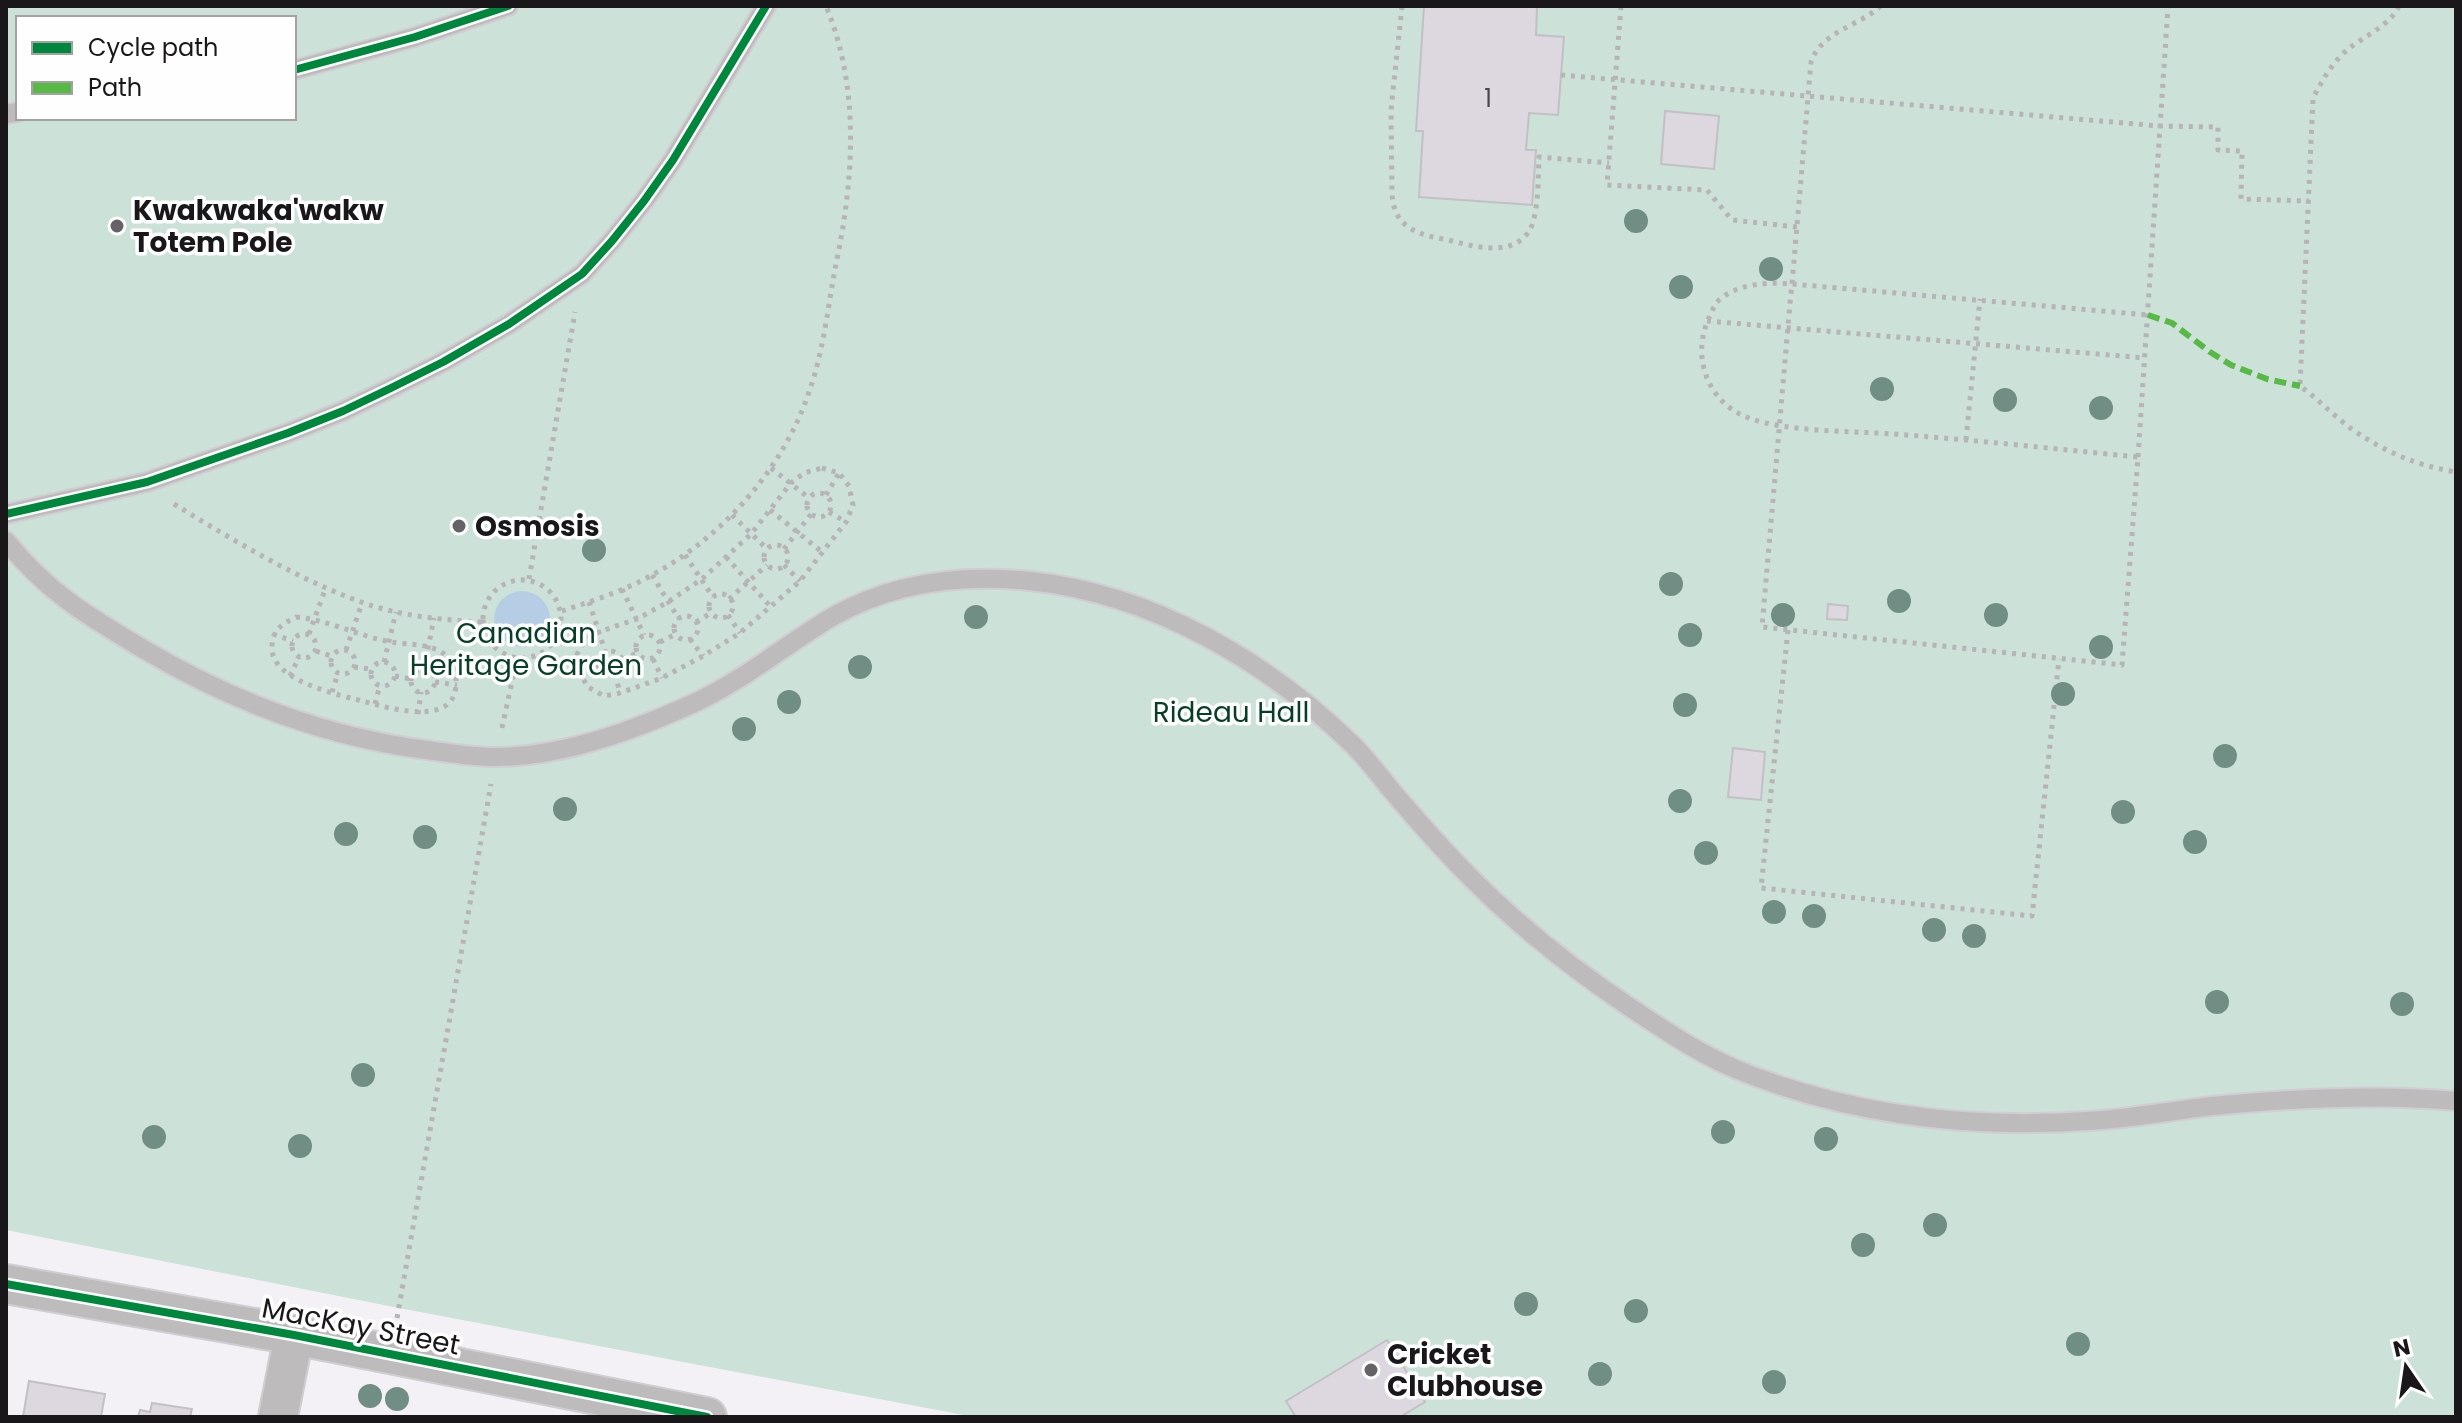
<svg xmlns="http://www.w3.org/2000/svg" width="2462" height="1423" font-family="Poppins,sans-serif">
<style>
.green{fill:#cce1d7;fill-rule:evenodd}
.water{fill:#b6cee5}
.building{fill:#ddd7e0;stroke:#c2c0c4;stroke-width:2}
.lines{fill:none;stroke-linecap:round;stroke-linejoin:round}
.service-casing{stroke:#d0ced2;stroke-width:22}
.minor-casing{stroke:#d0ced2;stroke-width:42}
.path{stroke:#b6b4b6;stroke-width:5;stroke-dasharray:4 6;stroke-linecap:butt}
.service{stroke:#bdbbbc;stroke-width:18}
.minor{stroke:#bdbbbc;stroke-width:38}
.quiet{stroke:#58b947;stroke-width:6;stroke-dasharray:12 6;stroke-linecap:butt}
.cycleway-casing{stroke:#fdfefd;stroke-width:13}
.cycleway{stroke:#00873e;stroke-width:8}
.tree{fill:#718e84}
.poi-dot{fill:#656367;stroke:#fdfefd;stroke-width:3}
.labels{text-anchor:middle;stroke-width:7;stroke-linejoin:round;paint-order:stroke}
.number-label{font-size:24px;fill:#4a474c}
.poi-label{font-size:28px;font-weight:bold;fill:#19171a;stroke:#fdfefd;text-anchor:start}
.park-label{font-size:28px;fill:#073e26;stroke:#fdfefd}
.street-label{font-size:28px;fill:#19171a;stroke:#fdfefd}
</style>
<rect width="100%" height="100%" fill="#f3f0f6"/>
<path class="green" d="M6,6h2450v1411h-1482l-575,-109 -393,-78zM18,18h276v100h-276z"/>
<path class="water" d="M494 619a28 28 0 1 1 56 0a28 28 0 1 1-56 0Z"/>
<path class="building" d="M1424,6h113l-1,29 28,2 -6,78 -29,-2 -3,37h10l-4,55 -113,-8 4,-66h-7z
M1665,111l54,5 -5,53 -53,-5z
M1828,604l20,2 -1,14 -20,-1z
M1733,748l32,4 -4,48 -33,-3z
M1387,1340l38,62 -25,15h-104l-10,-16z
M29,1381l76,13 -4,23h-78z
M152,1403l40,6 -2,8h-52l2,-7 10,2z"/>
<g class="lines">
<g class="service-casing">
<path id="service" d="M294,70l121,-33 93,-31
M6,114l12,-2
M6,514l141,-32 141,-49 55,-22 48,-23 52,-26 66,-38 73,-50 30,-33 32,-40 29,-41 93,-154
M6,541c42,52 83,76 139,109 88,52 180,87 282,100 22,3 45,7 68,7 67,0 137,-26 197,-53 51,-23 93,-59 140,-87 61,-35 129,-43 198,-36 123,13 237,80 324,165 16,16 29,35 44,52 24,28 48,55 74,81 49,49 102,91 159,129 35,23 68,46 107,62 111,45 230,59 349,51 46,-2 91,-12 136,-16 76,-7 157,-11 233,-4"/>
</g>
<g class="minor-casing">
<path id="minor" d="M6,1284l288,51 413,82
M278,1417l16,-82"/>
</g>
<path class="path" d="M1402,6l-11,104 1,84c1,12 4,24 15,32 12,9 26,11 41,14 24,6 64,18 81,-9 10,-15 9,-55 10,-74l70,6
M1621,6l-14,179 100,5 25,30 65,7
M1881,6c-22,20 -59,25 -70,56l-19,222 -2,19 -28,324 360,38 16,-208c-82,-8 -163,-17 -244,-23 -42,-3 -107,-2 -145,-16 -42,-15 -58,-62 -40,-100 2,-5 5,-12 8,-16 19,-19 51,-20 75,-18l356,31
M2399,6c-10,21 -36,30 -53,45 -15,13 -24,30 -33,47l-13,288c18,13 35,31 53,44 32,22 65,36 103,42
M1561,75l598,51 59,1v23l24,1 -1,48 68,2
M1707,321l438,37
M1966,440l14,-141
M2138,457l30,-450
M771,468l38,30
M822,468l17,5 10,13 4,19 -7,17 -46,59 -60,52 -37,23 -41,22 -42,15 -16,3 -16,-9 -9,-15 -2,-18 8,-13 14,-9 38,-13 31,-17 34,-23 49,-45 40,-51 13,-10z
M807 505a12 12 0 1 1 24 0a12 12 0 1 1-24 0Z
M826,495l13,-22
M174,504c59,36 121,74 187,98 38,14 81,18 122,20
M770,510l52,42
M829,512l17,10
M732,515l35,34
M764 557a12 12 0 1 1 24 0a12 12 0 1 1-24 0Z
M784,549l28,-36
M685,555l28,42
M726,557l44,49
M784,565l16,16
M652,575l27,44
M529,579l46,-267
M483 619a39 39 0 1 1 78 0a39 39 0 1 1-78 0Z
M622,589l22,46
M709 606a12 12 0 1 1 24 0a12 12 0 1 1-24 0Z
M729,599l38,-34
M589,602l16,49
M562,611c30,-10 62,-20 90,-36 72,-39 133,-108 158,-186 14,-40 18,-84 26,-125 18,-86 24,-176 -10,-258
M728,615l12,18
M674 628a12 12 0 1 1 24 0a12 12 0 1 1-24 0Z
M296,617c33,3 62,19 95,25 16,3 39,1 53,12 8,7 12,16 12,27 2,47 -64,28 -90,21 -26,-7 -96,-21 -94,-55 0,-17 10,-23 24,-30z
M696,622l15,-9
M1788,630l-27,258 271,28 27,-257
M273,634l20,7
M309,634l17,-47
M292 646a12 12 0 1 1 24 0a12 12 0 1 1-24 0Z
M636 647a12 12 0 1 1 24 0a12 12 0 1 1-24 0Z
M690,639l13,17
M660,642l16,-8
M346,650l16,-47
M331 662a12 12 0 1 1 24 0a12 12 0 1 1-24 0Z
M316,651l15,5
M598 663a12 12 0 1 1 24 0a12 12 0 1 1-24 0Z
M622,659l16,-6
M653,659l9,19
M384,662l12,-50
M371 674a12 12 0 1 1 24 0a12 12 0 1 1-24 0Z
M354,667l17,2
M424,669l10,-51
M411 681a12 12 0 1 1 24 0a12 12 0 1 1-24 0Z
M579,672l19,-5
M615,674l5,19
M290,676l9,-19
M395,676l17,3
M435,682l22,3
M332,692l6,-19
M375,704l5,-19
M418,714l3,-22
M502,728l15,-70
M397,1318l94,-534"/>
<use href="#service" class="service"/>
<use href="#minor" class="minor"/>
<path class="quiet" d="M2148,315l24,8 38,29 21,13 36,14 33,7"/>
<g class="cycleway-casing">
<path id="cycleway" d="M294,70l121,-33 93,-31
M6,514l141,-32 141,-49 55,-22 48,-23 52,-26 66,-38 73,-50 30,-33 32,-40 29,-41 93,-154
M6,1284l288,51 413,82"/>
</g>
<use href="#cycleway" class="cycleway"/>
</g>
<g class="tree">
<circle cx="1636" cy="221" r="12"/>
<circle cx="1771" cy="269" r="12"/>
<circle cx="1681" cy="287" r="12"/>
<circle cx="1882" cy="389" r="12"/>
<circle cx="2005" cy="400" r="12"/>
<circle cx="2101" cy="408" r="12"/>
<circle cx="594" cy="550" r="12"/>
<circle cx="1671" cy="584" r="12"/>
<circle cx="1899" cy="601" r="12"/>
<circle cx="1783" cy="615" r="12"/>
<circle cx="1996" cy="615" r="12"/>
<circle cx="976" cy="617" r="12"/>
<circle cx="1690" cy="635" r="12"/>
<circle cx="2101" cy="647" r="12"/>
<circle cx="860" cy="667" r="12"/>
<circle cx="2063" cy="694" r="12"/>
<circle cx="789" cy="702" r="12"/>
<circle cx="1685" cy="705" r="12"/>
<circle cx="744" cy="729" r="12"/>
<circle cx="2225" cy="756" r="12"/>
<circle cx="1680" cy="801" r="12"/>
<circle cx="565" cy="809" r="12"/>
<circle cx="2123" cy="812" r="12"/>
<circle cx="346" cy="834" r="12"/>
<circle cx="425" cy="837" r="12"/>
<circle cx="2195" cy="842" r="12"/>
<circle cx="1706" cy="853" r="12"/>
<circle cx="1774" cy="912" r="12"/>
<circle cx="1814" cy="916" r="12"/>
<circle cx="1934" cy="930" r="12"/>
<circle cx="1974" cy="936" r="12"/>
<circle cx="2217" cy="1002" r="12"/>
<circle cx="2402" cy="1004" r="12"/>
<circle cx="363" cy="1075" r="12"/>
<circle cx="1723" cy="1132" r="12"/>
<circle cx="154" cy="1137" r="12"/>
<circle cx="1826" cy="1139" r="12"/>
<circle cx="300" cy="1146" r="12"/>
<circle cx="1935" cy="1225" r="12"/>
<circle cx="1863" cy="1245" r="12"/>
<circle cx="1526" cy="1304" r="12"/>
<circle cx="1636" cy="1311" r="12"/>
<circle cx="2078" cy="1344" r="12"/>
<circle cx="1600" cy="1374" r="12"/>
<circle cx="1774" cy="1382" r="12"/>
<circle cx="370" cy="1396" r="12"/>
<circle cx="397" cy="1399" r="12"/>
</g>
<g class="poi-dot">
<circle cx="117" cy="226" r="8"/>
<circle cx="459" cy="526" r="8"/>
<circle cx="1371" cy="1370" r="8"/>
</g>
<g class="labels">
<g class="number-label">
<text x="1488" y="107">1</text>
</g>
<g class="poi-label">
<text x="133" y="220">Kwakwaka'wakw<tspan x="133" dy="32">Totem Pole</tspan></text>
<text x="475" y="536">Osmosis</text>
<text x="1387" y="1364">Cricket<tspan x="1387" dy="32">Clubhouse</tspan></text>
</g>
<g class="park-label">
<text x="526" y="643">Canadian<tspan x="526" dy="32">Heritage Garden</tspan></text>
<text x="1231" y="722">Rideau Hall</text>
</g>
<g class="street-label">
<text transform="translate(361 1326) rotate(11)" y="10">MacKay Street</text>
</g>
</g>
<rect width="2462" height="1423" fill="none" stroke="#19171a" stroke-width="16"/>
<rect x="16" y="16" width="280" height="104" fill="#fdfefd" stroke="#a2a2a2" stroke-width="2"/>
<rect x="32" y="42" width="40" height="12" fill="#00873e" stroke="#a2a2a2" stroke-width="2"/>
<text x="88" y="56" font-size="24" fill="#19171a">Cycle path</text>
<rect x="32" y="82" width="40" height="12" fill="#58b947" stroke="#a2a2a2" stroke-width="2"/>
<text x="88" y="96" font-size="24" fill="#19171a">Path</text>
<g transform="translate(2406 1367) rotate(347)" stroke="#fdfefd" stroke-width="6" paint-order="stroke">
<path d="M0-6L14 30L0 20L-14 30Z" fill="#19171a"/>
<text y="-12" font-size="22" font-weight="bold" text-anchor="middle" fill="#19171a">N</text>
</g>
</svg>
